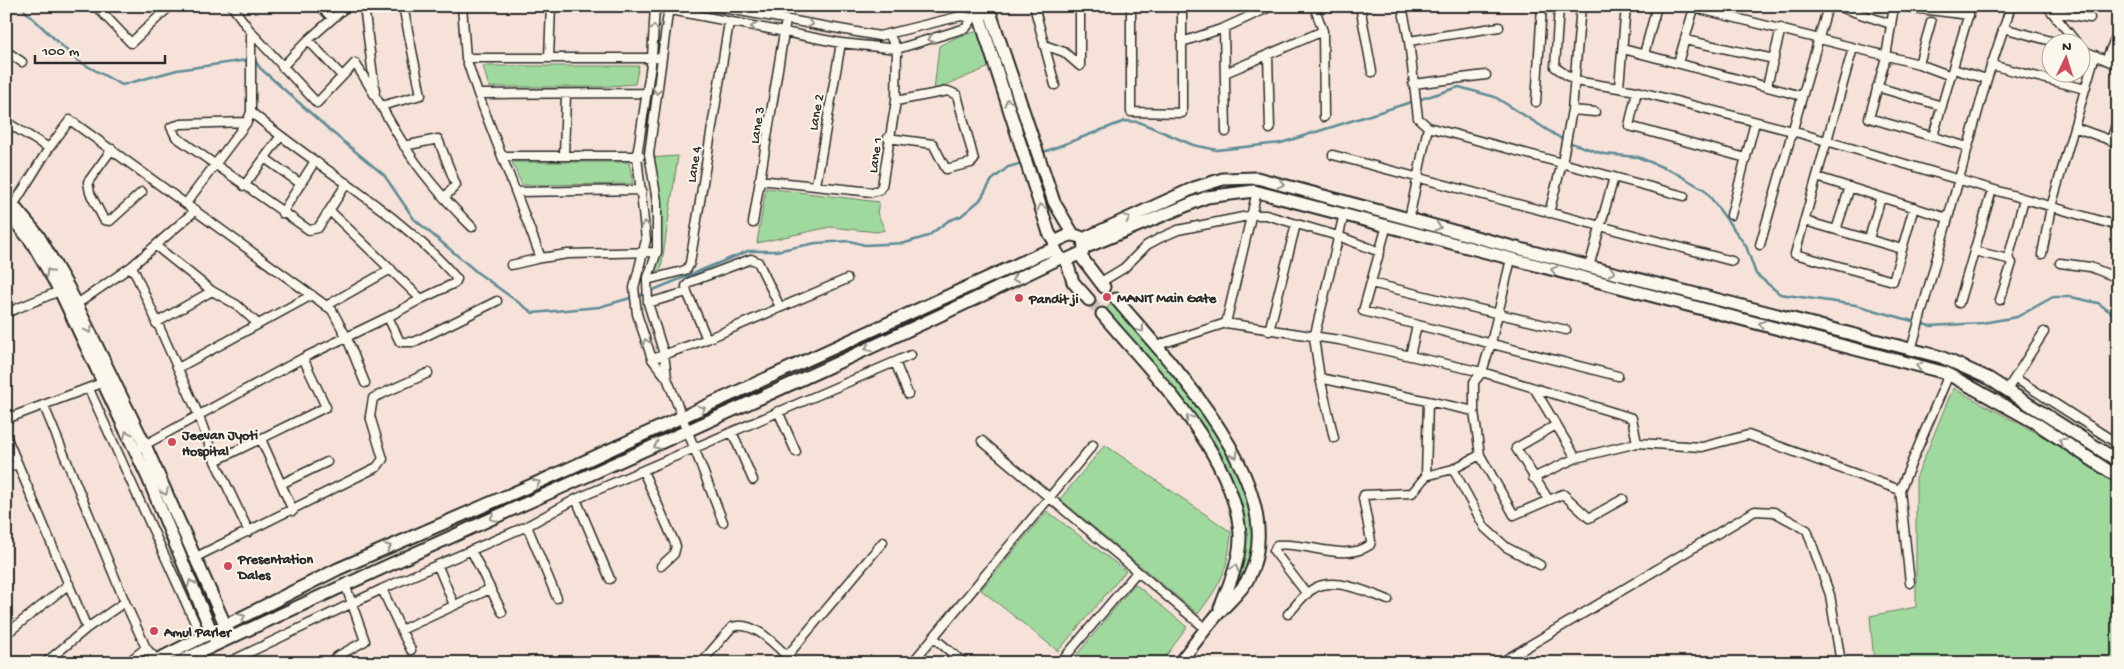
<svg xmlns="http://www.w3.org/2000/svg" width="2124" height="669" font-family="'Gochi Hand',sans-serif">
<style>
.green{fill:#a0d99e;stroke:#668264}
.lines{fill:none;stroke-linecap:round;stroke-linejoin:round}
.stream{stroke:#5d8c96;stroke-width:2.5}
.secondary-tunnel{stroke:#cdbdb5;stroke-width:11;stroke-dasharray:11 5.5;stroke-linecap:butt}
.street-casing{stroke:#2b2b2b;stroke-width:11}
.secondary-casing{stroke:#2b2b2b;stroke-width:15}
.street{stroke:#fbf7ec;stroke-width:8}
.secondary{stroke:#fbf7ec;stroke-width:11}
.oneway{stroke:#93918c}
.poi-dot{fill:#d1495b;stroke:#fbf7ec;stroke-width:2}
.labels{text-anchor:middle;stroke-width:4;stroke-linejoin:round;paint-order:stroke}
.street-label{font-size:14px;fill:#2b2b2b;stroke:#fbf7ec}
.poi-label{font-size:14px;font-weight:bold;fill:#2b2b2b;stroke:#fbf7ec;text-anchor:start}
</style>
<rect width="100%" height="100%" fill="#f6e2d8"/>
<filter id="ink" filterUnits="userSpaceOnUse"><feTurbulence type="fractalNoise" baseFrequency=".02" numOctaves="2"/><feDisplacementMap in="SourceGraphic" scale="10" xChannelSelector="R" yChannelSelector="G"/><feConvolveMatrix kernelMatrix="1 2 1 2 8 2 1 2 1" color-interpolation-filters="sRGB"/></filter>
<g filter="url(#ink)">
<path class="green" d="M979,31l13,35 -58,24 5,-44 18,-9z
M483,66h156l-4,18 -39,3h-107z
M678,156l-17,113 -9,5 3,-23 -7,-93z
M512,162h117l4,22 -111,1z
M766,188l113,14 -2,11 8,17 -8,2 -47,-5 -73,16z
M1112,304l88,101 34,57 17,51 3,23 -11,42 -16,19c6,-15 13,-32 16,-48 8,-32 -16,-78 -29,-107l-110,-132z
M1953,388l102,55 63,41v179h-244l-4,-47 46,-9v-129z
M1105,445l126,87c-3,38 -10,52 -33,82l-138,-115z
M1047,511l79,60 -68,80 -77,-61z
M1135,584l52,43 -26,36h-91z"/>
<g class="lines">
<path class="stream" d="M23,6l2,5 53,50 44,24 55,-15 77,-11 6,9 73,65 51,42 30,44 64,54 55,40 66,-6 42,-12 107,-44h28l40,-8 34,-2 15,4 40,-2 23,-7 20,-15 13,-5 19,-16 12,-20 16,-13 15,-4
M1041,153l84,-32 14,1 54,23 24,5 64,-7 178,-56 36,10 70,44 39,13 34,3 36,15 31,18 41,56 10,28 24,20 76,11 74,21 52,-3 35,-6 36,-20h18l27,6 14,10 6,7"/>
<path class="secondary-tunnel" d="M1089,300l13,14"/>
<g class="street-casing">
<path id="street" d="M96,6l35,37 39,-37
M232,6l19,26 66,71 38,-40c18,27 32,55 49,82 18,30 43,57 68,82
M320,6l12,12
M364,6l11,85
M462,6l4,52 12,36 63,164 27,-4 89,-2
M655,6l-3,52 -15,98 9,84 -12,48 3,26 15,45 15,19 56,144
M711,6l168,30 82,-20 12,2 17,-5
M1034,6l21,79
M1131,6v106l51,1v-107
M1314,6l9,25 1,86
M1360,6l12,66
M1402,6l7,35 9,77 10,9 256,69
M1559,6l-4,61 20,14 62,10 155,40 326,95
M1688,6l231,58 32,12
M1836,6l55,18
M1894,6l-8,51 -17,61 99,29
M1897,6l72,9
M2047,6l29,36
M655,7l186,36 56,6 69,-21 7,-10
M2052,12l38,6
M1224,28l2,104
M2003,28l52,14
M308,40l34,36
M1685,40l89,19
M1409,41l90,-14
M1182,42l42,-14 48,-22
M1044,45l20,7 16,14v-60
M1853,48l-58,206 98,27 21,-74
M1623,49l179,47
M2082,50l36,15
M6,51l16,11
M1644,54l13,-48
M1268,55l2,74
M466,58h191
M549,58l2,-52
M2106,60l12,-28
M1678,63l16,-55
M1919,64l12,-42
M1991,65l94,24
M282,67l26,-27 39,-34
M1953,69l34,10
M1225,73l98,-42
M1413,84l73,-9
M1767,86l14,-58
M1619,87l7,-81
M1877,87l65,19
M1637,91l-8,35 117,32
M478,94l168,-1
M1536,102l6,-96
M381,106l40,-11 -18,-89
M1572,110l23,2
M251,112c67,57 148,99 206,167l-2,4 -34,16
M6,122l43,26
M247,122l-66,2 -10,3 5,10 133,93 9,-2 29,-45
M2074,127l44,16
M1933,136l38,-130
M888,138l45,6 13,25 25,-6 3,-3 -17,-65 -9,-4 -52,10
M2111,140l7,-21
M404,146l34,-7 18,46 -12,13
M112,149l-24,33 2,11 14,27 6,1 32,-29
M1333,155l399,106
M502,156h138
M564,156l2,-62
M266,159l35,25
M1817,177l130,41
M759,180l113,12 7,-2 3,-4 14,-85 1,-52 -7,-13
M816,185l25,-142
M244,186l36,-49
M516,192l126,-2
M187,202l60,-80 4,-10v-80
M11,209l38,-61 21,-28 262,190 15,28 18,45
M330,211l91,88 -33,18 12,25h14l83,-41
M282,213l33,-52
M1549,213l13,-50 10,-53 9,-104
M1344,214l-30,124 6,40 154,33
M1731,215l24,-93
M1409,219l19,-92
M1805,221l97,28
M753,223l33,-203
M1387,225l-24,86 255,65
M1836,230l14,-43
M1869,239l12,-42
M1760,245l68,-239
M156,246l56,45 25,14 21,19
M1974,251l34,8 4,4 -12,37
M2042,254l9,-47 44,-152
M1511,259l-20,84 -9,29 -8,10v29l6,44 34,60 49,-21 26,24 34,-19
M2008,259l16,-60
M2060,263l30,4 28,11
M511,265l30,-7
M132,266l67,150 16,45 34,71
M1589,267l25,-90
M647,280l35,-9 5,-2 3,-6 39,-241
M1101,282l23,-14 23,-23 13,-7 18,-8 75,-15h13l72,21 42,16
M1371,283l195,47
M687,292l20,47
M2118,292v3
M648,303l39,-11 -1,-6 4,-4 61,-23 7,3 22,45
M1959,303l33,-113
M77,304l55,-38 64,-56
M326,306l65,-37
M6,313l56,-23
M156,323l56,-32
M1226,323l31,-132
M1269,331l27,-107
M1164,343l62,-20 113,17 143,32 150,46 5,25
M1911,350l76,-271 24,-73
M1410,356l7,-31
M652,359l55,-20 140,-60
M895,362l13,32
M178,368l134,-73
M667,378l-3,-24 -16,-51 -1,-23 10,-28v-51l-8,-47 20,-148
M1320,378l14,60
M2015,378l103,66
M1534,388l42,70
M89,389l112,247
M2007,390l37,-58
M44,406l81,196 21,46 11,12
M778,411l18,41
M6,419l101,-38
M732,432l21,48
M6,436l81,192
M261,439l32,72
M982,441l224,188
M141,447l162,-89 85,-41
M215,461l111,-54 -23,-49
M6,468l12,-4
M1453,469l32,59 21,19 34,18
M643,471l33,75 -2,8 -13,12
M1426,476l2,-75
M1533,478l43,-20 61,-15 65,4 46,-12 152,55
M281,484l46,-22
M576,499l34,80
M1548,499l-32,-51 40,-23
M527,526l30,72
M471,550l31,62
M194,558l183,-91 6,-8 -13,-43 3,-18 55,-25
M438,566l16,39
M1910,583l-10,-93 49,-116
M382,589l19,41 89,-41
M1307,594l-33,-43 3,-6c28,-4 67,18 93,0l1,-4 -8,-43 1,-3 48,-2 14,-17 27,-7 27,-14
M1288,614c8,-8 15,-20 25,-25 20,-13 56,3 75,11
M401,630l10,20
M6,634l63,-50
M933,637l31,26
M787,656l96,-114
M45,663l42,-35 38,-26
M127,663l19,-15
M227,663l155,-74 145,-63 49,-27 335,-144
M339,663l-3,-6 29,-16 -20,-57
M701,663l31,-36c23,-8 47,22 62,36
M912,663l181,-218
M1060,663l77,-91
M1500,663l255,-152 19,1 33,18 23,65 11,68"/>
</g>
<g class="secondary-casing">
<path id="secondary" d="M976,6l73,227 6,9
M988,6l66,196 19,32
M6,201l11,9 21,25 30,52 77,158 83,186
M6,211l25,30 29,50 88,187 66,160
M1083,239l111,-51 29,-9 34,-1 256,69 428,110 47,21 130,83
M1084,248l123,-51 47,-6 692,182 88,49 84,55
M1079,254l25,33
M1066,260l17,-8 1,-4 -1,-9c-11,-8 -18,-2 -28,3l-1,5 6,11 6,2 7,22 16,18
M1116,299c54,64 177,188 133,278 -7,15 -22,26 -32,38 -13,15 -25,32 -38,48
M1102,314c51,60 132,139 138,220 1,25 -11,51 -20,74
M151,663l187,-94 210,-91 494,-225 13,-4
M177,663c293,-139 591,-263 883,-405"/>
</g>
<use href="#street" class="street"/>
<use href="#secondary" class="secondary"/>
</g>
<defs><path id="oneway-chevron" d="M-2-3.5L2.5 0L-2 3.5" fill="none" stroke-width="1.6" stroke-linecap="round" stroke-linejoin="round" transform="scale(1.25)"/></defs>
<g class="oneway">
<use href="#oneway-chevron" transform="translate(810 24) rotate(10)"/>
<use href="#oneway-chevron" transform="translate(754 27) rotate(-170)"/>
<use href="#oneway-chevron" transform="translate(654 28) rotate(-87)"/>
<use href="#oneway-chevron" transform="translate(931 39) rotate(163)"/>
<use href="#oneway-chevron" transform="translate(657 91) rotate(97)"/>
<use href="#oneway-chevron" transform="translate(1008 102) rotate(-108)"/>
<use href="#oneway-chevron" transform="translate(1281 184) rotate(15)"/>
<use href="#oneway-chevron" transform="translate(1041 207) rotate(-107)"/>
<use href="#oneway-chevron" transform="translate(1127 218) rotate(-24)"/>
<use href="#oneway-chevron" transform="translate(645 224) rotate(-94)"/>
<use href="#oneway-chevron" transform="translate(1438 227) rotate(15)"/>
<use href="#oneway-chevron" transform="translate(1554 270) rotate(-165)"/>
<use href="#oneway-chevron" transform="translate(49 272) rotate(-120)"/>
<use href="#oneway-chevron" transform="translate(1612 272) rotate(14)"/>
<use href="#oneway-chevron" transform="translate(1015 279) rotate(155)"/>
<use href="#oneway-chevron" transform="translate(1762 324) rotate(-165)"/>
<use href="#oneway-chevron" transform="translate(1141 329) rotate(50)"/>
<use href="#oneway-chevron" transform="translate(89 330) rotate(65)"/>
<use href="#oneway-chevron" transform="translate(646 342) rotate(-109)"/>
<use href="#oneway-chevron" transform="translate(868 348) rotate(155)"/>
<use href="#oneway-chevron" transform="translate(1919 366) rotate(-165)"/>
<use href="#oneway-chevron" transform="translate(702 409) rotate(-24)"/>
<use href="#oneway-chevron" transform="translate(1189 418) rotate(-124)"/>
<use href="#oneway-chevron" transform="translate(127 434) rotate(-115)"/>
<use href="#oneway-chevron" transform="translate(2062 441) rotate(-147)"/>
<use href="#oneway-chevron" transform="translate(657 446) rotate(156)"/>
<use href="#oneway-chevron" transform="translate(1235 455) rotate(60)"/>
<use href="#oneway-chevron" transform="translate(537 483) rotate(-23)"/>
<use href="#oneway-chevron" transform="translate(165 492) rotate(66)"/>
<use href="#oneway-chevron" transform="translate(493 518) rotate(156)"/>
<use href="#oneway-chevron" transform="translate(388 547) rotate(-23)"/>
<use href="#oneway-chevron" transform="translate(1235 568) rotate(-72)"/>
<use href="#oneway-chevron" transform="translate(191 583) rotate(-112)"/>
<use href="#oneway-chevron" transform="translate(242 617) rotate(-27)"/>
</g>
</g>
<g class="poi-dot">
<circle cx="1107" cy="297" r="5"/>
<circle cx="1019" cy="298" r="5"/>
<circle cx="172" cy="442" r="5"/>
<circle cx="228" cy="566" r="5"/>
<circle cx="154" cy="631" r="5"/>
</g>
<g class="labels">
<g class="street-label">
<text transform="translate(815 112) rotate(-80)" y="5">Lane 2</text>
<text transform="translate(756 125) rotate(-81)" y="5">Lane 3</text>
<text transform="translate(874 155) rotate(-82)" y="5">Lane 1</text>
<text transform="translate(693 164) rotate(-81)" y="5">Lane 4</text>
</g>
<g class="poi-label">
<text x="1117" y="302">MANIT Main Gate</text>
<text x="1029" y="303">Pandit ji</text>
<text x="182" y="439">Jeevan Jyoti<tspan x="182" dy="16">Hospital</tspan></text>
<text x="238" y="563">Presentation<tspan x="238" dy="16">Dales</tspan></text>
<text x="164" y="636">Amul Parler</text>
</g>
</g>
<rect width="2124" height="669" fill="none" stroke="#fbf7ec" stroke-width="25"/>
<rect x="12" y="12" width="2099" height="644" fill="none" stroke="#2b2b2b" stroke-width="2" filter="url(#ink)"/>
<g transform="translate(2066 58) rotate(4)"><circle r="24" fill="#fbf7ec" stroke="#a8a59f"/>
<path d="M0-4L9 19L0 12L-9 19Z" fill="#d1495b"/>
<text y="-8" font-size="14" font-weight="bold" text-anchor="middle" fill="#2b2b2b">N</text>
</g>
<path d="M35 55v8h130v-8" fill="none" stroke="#2b2b2b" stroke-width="2.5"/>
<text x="42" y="55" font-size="15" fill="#2b2b2b" stroke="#fbf7ec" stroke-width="4" paint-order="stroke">100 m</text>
</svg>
